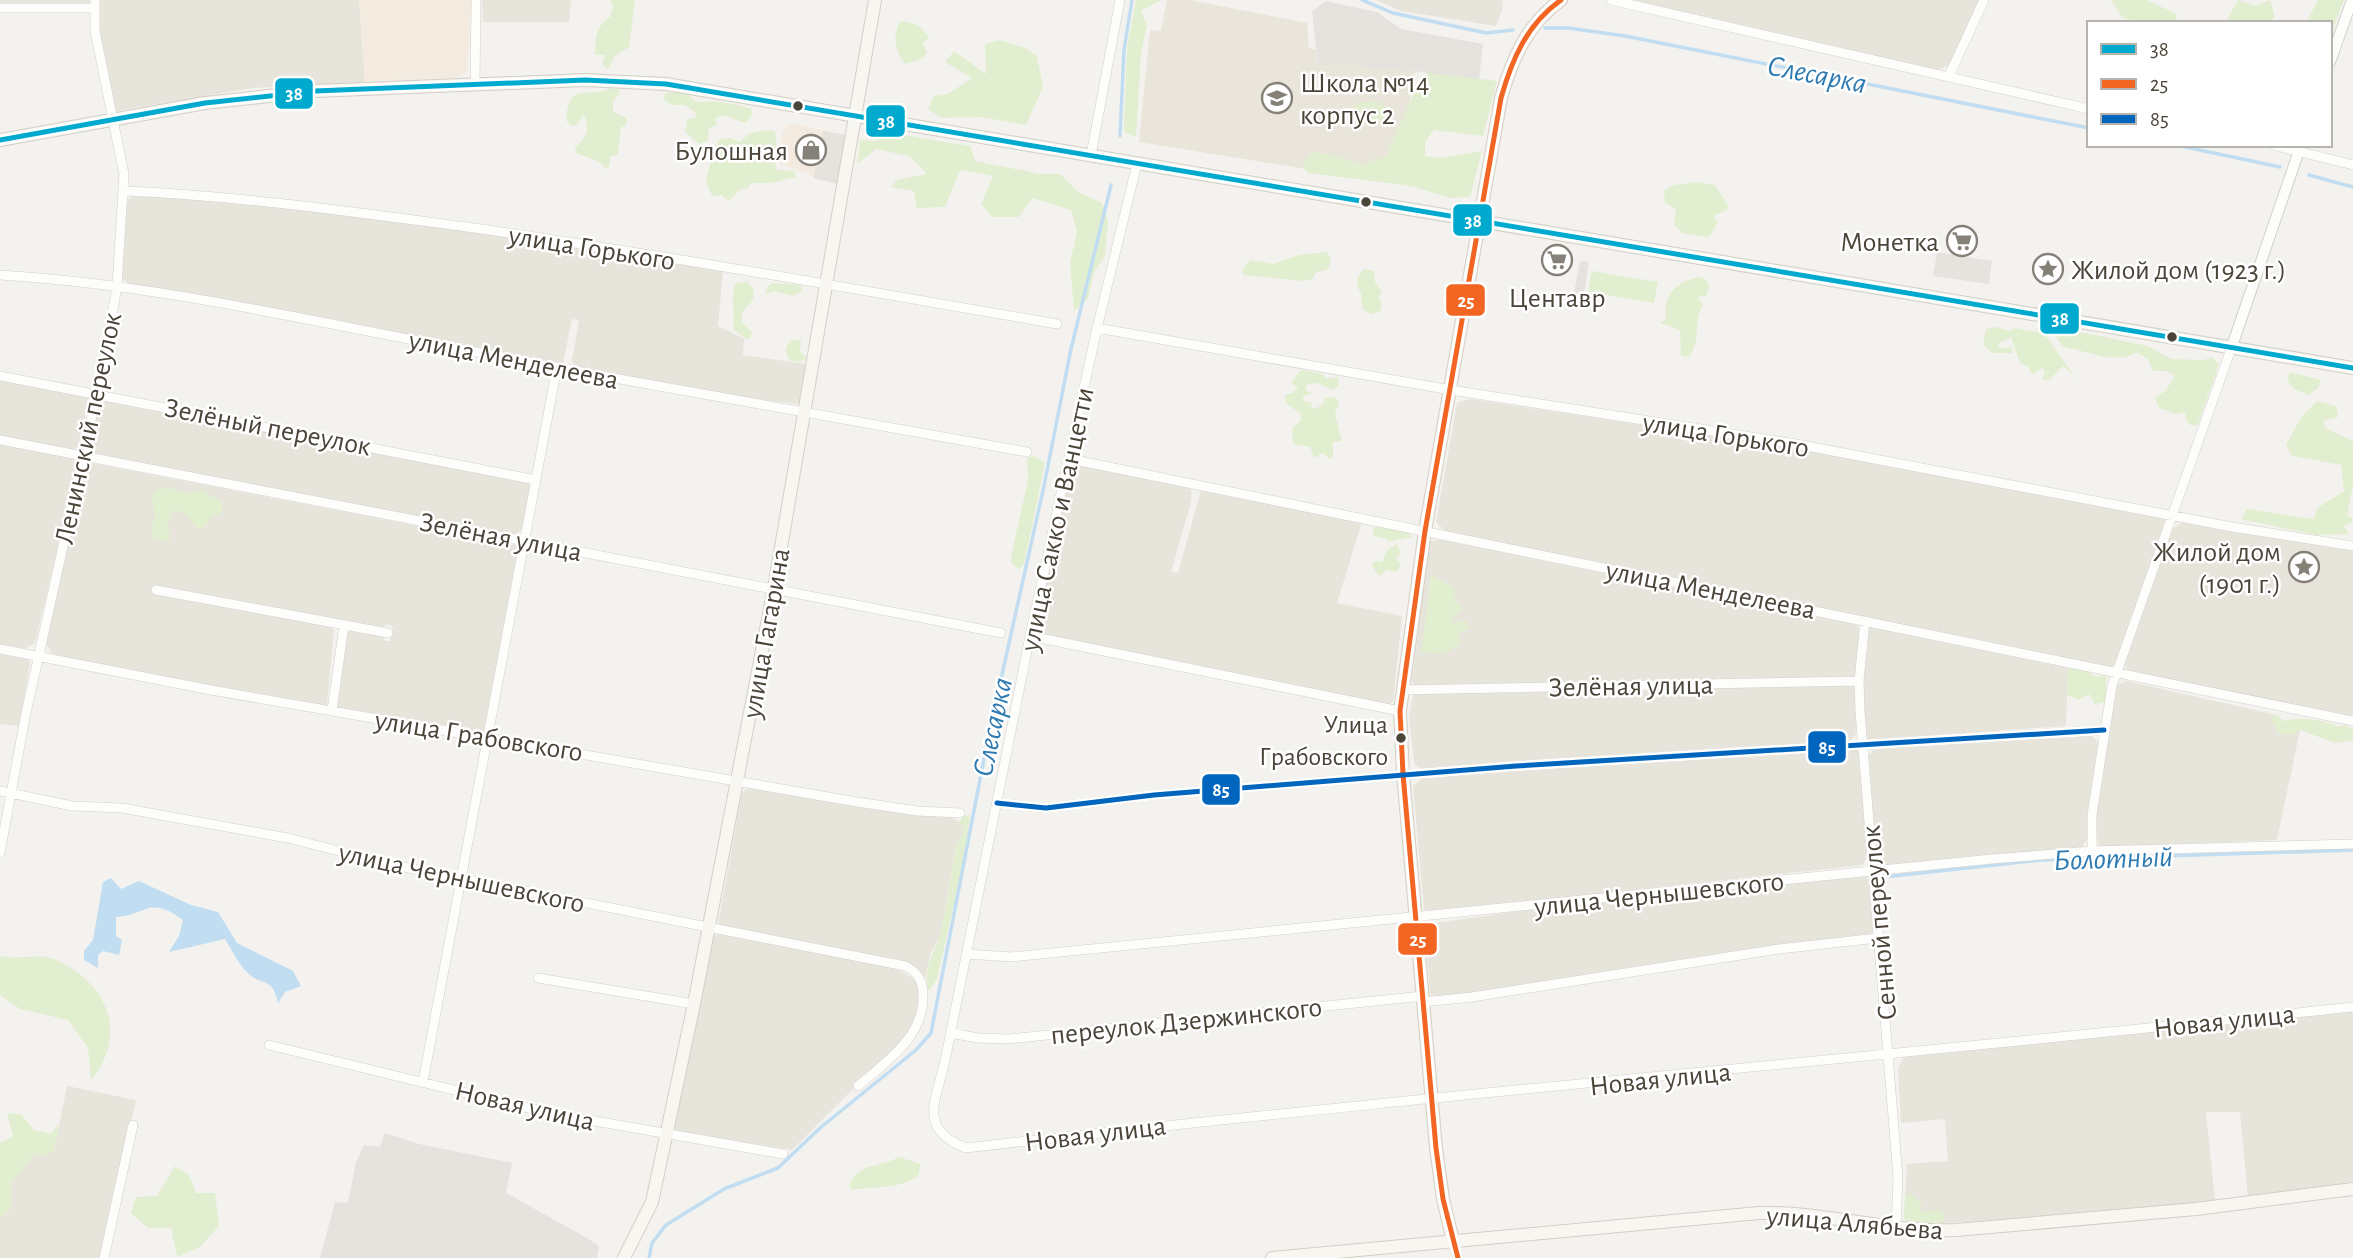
<svg xmlns="http://www.w3.org/2000/svg" width="2353" height="1258" font-family="'Alegreya Sans',sans-serif">
<style>
.residential{fill:#e7e4dc}
.commercial{fill:#f3ebdf}
.industrial{fill:#e6e2de}
.education{fill:#eae5da}
.green{fill:#e1eecf}
.parking{fill:#e6e3df}
.water{fill:#c0ddf1}
.lines{fill:none;stroke-linecap:round;stroke-linejoin:round}
.stream{stroke:#c0ddf1;stroke-width:3.5}
.minor-casing{stroke:#d2d0cb;stroke-width:10}
.tertiary-casing{stroke:#d2d0cb;stroke-width:12}
.secondary-casing{stroke:#d3cfc5;stroke-width:14}
.minor{stroke:#fdfdfc;stroke-width:9}
.tertiary{stroke:#fdfdfc;stroke-width:10}
.secondary{stroke:#f7f6f1;stroke-width:12}
.bus-1-casing{stroke:#fff;stroke-width:10}
.bus-2-casing{stroke:#fff;stroke-width:10}
.bus-3-casing{stroke:#fff;stroke-width:10}
.bus-1{stroke:#00a9ce;stroke-width:5}
.bus-2{stroke:#f26522;stroke-width:5}
.bus-3{stroke:#0065bd;stroke-width:5}
.bus-dot{fill:#4b4439;stroke:#fff;stroke-width:2.5}
.labels{text-anchor:middle;stroke-width:5;stroke-linejoin:round;paint-order:stroke}
.bus-label{font-size:26px;fill:#4b4439;stroke:#fff;text-anchor:end}
.poi-label{font-size:28px;fill:#4b4439;stroke:#fff;text-anchor:end}
.street-label{font-size:28px;fill:#4b4439;stroke:#fff}
.water-label{font-size:30px;font-style:italic;fill:#2e7ab2;stroke:#fff}
.line-badge{stroke:#fff;stroke-width:2.5}
.badge-label{font-size:19px;text-anchor:middle;font-weight:bold;fill:#fff}
</style>
<rect width="100%" height="100%" fill="#f4f2ee"/>
<path class="residential" d="M0,0h92l-2,4 -90,1z
M99,0h260l6,82 -112,6 -137,23 -18,-79z
M482,0h89l-2,22h-86z
M1376,0h126l1,7 -7,19 -95,-15z
M1634,0h347l-29,63 -14,7z
M138,196l88,3 102,12 270,38 125,22 -5,55 26,13 -1,16 64,9 -7,40 -58,-6 -168,-31 -2,-7 7,-40 -7,-1 -9,44 -434,-79 -8,-6 5,-73 4,-7z
M0,380l89,16 -10,51 -10,3 -69,-13z
M98,397l425,83 6,4 1,5 -7,39 -8,7 -422,-81 -6,-3z
M1470,399l304,46 383,71 8,4 -1,6 -50,140 -5,1 -664,-136 -9,-9 21,-119z
M0,443l72,15 5,7 -42,178 -9,5 -26,-3z
M85,462l436,84 -33,185 -5,3 -26,-7 -118,-18 -3,-5 10,-70 5,-4 31,5 3,6h5l3,-15 -6,-2 -4,3 -41,-5 -29,-8 -141,-23 155,34 7,5 -7,76 -131,-22 -144,-30 -6,-11z
M1075,464l115,24 2,6 -2,12 -19,66 7,1 23,-83 161,32 -25,81 65,13 -9,86 -7,3 -348,-71 -3,-4 36,-165z
M2185,521l168,30v166l-223,-45 -5,-5 -1,-6 49,-133z
M1441,540l416,85 3,10 -5,42 1,57 -7,7 -425,28 -6,-2 -4,-4 -5,-48 4,-20 6,-3 285,-2 14,-3 2,-10 -8,4 -298,4 -2,-5 18,-139z
M1867,626l201,42 -2,58 -201,14 -3,-50z
M0,654l26,4 4,4 -10,64 -20,-2z
M2126,681l151,34 -7,2 30,13 -23,110 -172,7 -6,-2 -4,-18 4,-47 17,-94z
M2090,734l9,9 -10,66 -1,29 -7,10 -202,18 -4,-9 -6,-102 7,-8z
M1850,748l7,2 4,6 6,99 -4,10 -435,47 -4,-3 -11,-123 10,-9z
M749,788h20l102,21 82,9 7,4 4,10 -8,13 -15,89 -10,18 -6,26 -11,-11 -196,-42 24,-133z
M1859,875l9,3 6,51 -4,7 -410,59 -26,2 -4,-4 -5,-63 8,-7 102,-14z
M718,934l179,35 19,11 4,13 -3,27 -8,13 -117,117 -115,-19 -3,-3 38,-191z
M2353,1011v171l-105,15 -8,-85h-34l9,89 -233,20 -59,3 -19,-6 3,-54 41,-3 -3,-42 -44,4 -3,-55 6,-11z
M67,1086l69,14 -35,158h-101v-40l11,-9v-26l24,-29 19,-3z"/>
<path class="commercial" d="M359,0h113l-5,71 -12,7 -90,3z
M794,124l52,11 -9,49 -57,-20 2,-30 5,-8z"/>
<path class="industrial" d="M1326,1l51,11 24,17 82,15 -4,37 -64,-10 -97,-4 -6,-56z
M385,1133l34,11 93,19 -6,30 81,45 12,8 -2,12h-277l15,-56 13,1 8,-41 8,-17 16,2z"/>
<path class="education" d="M1167,0h23l117,23 2,25 7,2 2,17 17,-3 80,7 -10,54 7,61 -273,-44 11,-112 11,1z"/>
<path class="green" d="M610,0h25l-6,47 -15,10 -6,12 -6,-5 3,-9h-10c0,-15 1,-30 15,-38l3,-11z
M1136,0h25l-20,11 6,14 -6,29 -5,83 -12,-5v-6l3,-78z
M2111,0h35l31,14 -3,9h-29l-22,-5z
M2238,0l18,6 14,-6 5,17 -8,6h-42z
M2318,0h26l-14,37v-14h-24z
M900,21c14,1 22,5 29,17l-6,5 4,10 -5,6 -17,5c-10,-13 -13,-27 -5,-43z
M1000,40l26,8 11,8 6,31 -17,38 -45,-8 -40,1 -13,-9 6,-13 14,-2 24,-16 -27,-16 9,-11 32,23 -1,-30z
M1428,73l69,8 -14,55 -49,-6 -9,12v14l13,2 44,-7 -12,46 -21,1 -37,-12 -104,-13 -6,-8 10,-13 30,5 19,8 25,-9 33,-75z
M611,88l10,2 -8,11v11l14,6 -1,8 -5,1 -3,27 -8,3v8l-4,4 -8,-8 -22,-8 -1,-5c11,-11 16,-18 9,-33l-8,10 -5,1 -5,-6c4,-43 22,-19 45,-32z
M666,93h21l9,9c19,-2 37,1 55,7l1,6 -7,8 -22,-8 -7,3 1,7 -8,3 -1,13 -9,3 -14,-12 2,-12 9,-3 -1,-5 -10,-7h-14l-8,-6z
M1376,101l13,7 -4,11c-15,6 -25,5 -38,-5l11,-11z
M765,130l10,1 2,17 -5,5 5,17 17,1 2,6 -25,6h-21l-2,6h-7l-12,12 -8,-6 -9,1 -6,-15 8,-34 7,-8 9,-1 10,4 10,-9z
M880,131l90,15 5,15 66,13h19l18,18 24,11 6,17 -3,36 -11,16 -6,27 -14,12 -4,-47 7,-33 -6,-21 -39,-12 -13,19h-27l-11,-13 12,-28 -33,-6 -15,37 -28,1 -3,-17 -23,-4 6,-7 30,-6 -18,-18 -33,-7 -19,15 3,-24 15,1z
M1697,182l18,3 13,20 -1,5 -14,6 5,6 -9,15 -27,-4 -8,-8 2,-16 -11,-6 -1,-12 10,-6z
M1327,252l4,9 -3,8 -13,4 -2,6 -9,2 -61,-6v-7l8,-8 22,4 26,-9z
M1364,269l10,2 1,11 7,9 -3,6 3,7 -2,8 -8,2 -10,-5 -1,-17 -4,-5 1,-11z
M1592,271l66,11 -4,21 -66,-11z
M1699,277l7,3 3,7 -3,9 -9,1 6,8c-10,16 -2,38 -14,52l-8,-1 -1,-26 -20,-7 6,-4c-3,-25 10,-37 33,-42z
M747,281l7,9 -1,10 -11,12v11l10,9 -2,6 -4,1 -13,-10c3,-16 -4,-34 3,-46z
M773,283l28,2 1,6 -9,5 -19,-5 -8,3 1,-7z
M1997,327l12,4 6,-3 29,5 31,44 -12,-11 -14,14 -7,-1 3,-7 -3,-4 -10,7 -3,-8 -9,-4 -9,-26 -13,7 1,4 13,-1v6h-20l-9,-9 3,-15z
M2056,327l92,19 23,13 33,1 8,-3 7,7 -21,60 -6,2 -6,-5 -1,-9 -9,2 -17,-6 -4,-10 11,-8 9,-14 -9,-5h-13l-5,-12 -12,-7c-18,14 -52,-2 -73,-5l-9,-14z
M801,339l-1,12 7,7 -7,4 -11,-2 -4,-11 5,-8z
M1301,370l22,4 3,5 12,-2 1,8 -6,5 -16,-7 -10,1 -2,6 7,3 -9,3v5l9,2 -1,4 4,2 8,-5 2,-6 10,-1 4,6 -4,11 7,27 -9,1v15l-4,2 -6,-6 -9,5 -4,-11 -17,-3 -1,-15 9,-9 -1,-7 -14,-10 -1,-8 8,-2 5,-6 -7,-4z
M2290,372l31,8 -3,8 -10,7 -14,-6 -7,-9z
M2317,401l19,5 2,11 -14,3 1,8 28,13v43l-6,32 6,2 -1,4 -8,4 5,8 -33,1 -75,-16 6,-10 67,10 3,-11 27,-17 -3,-26 -49,-9 -6,-11 16,-29z
M1034,456l11,7 -21,101 -5,5 -8,-6v-6l17,-77 -1,-22z
M168,488l20,5 14,-3 20,13 1,6 -3,5 -9,3 -6,10 -7,2 -17,-18 -9,1 -5,16 4,8 -3,5 -14,-2 -3,-8 4,-15 -4,-18 6,-9z
M1378,526l30,7 4,4 -24,5 -1,-3 -14,-3v-7z
M1397,544l4,9 -5,5 5,7 -5,7 -9,-2 -7,6 -9,-11 5,-4 6,1 5,-12z
M1431,575l22,12 3,14 7,10 -10,4 -2,8 15,-2 4,8 -10,3 -1,13 -15,9 -23,-2z
M2068,668l18,2 9,7 11,-2v27l-11,2 -6,-10 -10,6 -12,-5z
M2277,715l6,6c17,-4 40,-2 55,6l7,-2 8,4v11l-18,3 -35,-13 -8,5 -13,-1 -9,-17z
M970,815l-5,40 -28,124 -8,12c-8,-24 7,-38 12,-61 7,-28 10,-57 15,-85l8,-13 -4,-10 3,-6z
M0,956c17,4 38,-3 54,3 52,22 76,74 37,121l-3,-32 -20,-28 -48,-11 -20,-14z
M7,1113l14,1 13,16 17,4 8,-11 -5,28 -11,5 -8,-2 -24,29v26l-11,9v-75l13,-7z
M899,1157l22,7 -3,12c-21,14 -43,10 -66,14l-3,-4c8,-24 31,-18 50,-29z
M175,1166l14,9 7,18h19l4,33 -19,21 -23,10 -6,-29h-23l-17,-15 5,-16 21,-1z
M1911,1194l11,10 -2,8 18,-2 7,5 -3,8c-13,0 -28,5 -38,-5l1,-22z"/>
<path class="parking" d="M823,131l23,4 -9,49 -24,-6z
M1937,252l55,9 -3,23 -56,-8z
M1580,261l9,1 -6,38 -10,-2z"/>
<path class="water" d="M111,878l10,11 18,-8 52,24 27,7 19,31 56,28 8,15 -16,6 -7,11c-6,-28 -14,-15 -30,-30 -10,-9 -16,-23 -23,-34l-56,13 10,-16 4,-16c-34,-25 -36,-5 -67,-3v19l6,4 -3,15 -16,-4 -5,4v13l-14,-8v-9l9,-11 10,-58z"/>
<g class="lines">
<path class="stream" d="M1362,0l31,13 93,20 27,-3
M1545,28h23l57,8 464,92
M1120,136l4,-86 8,-50
M2176,145l104,22
M2309,175l44,12
M1875,878l166,-18 312,-10
M649,1258l3,-15 14,-18 58,-36 54,-21 42,-40 96,-78 15,-17 58,-300 55,-247 27,-137 40,-164"/>
<g class="minor-casing">
<path id="minor" d="M1611,0l478,109
M0,8h94
M1949,76l35,-76
M475,84l1,-84
M2273,145l80,20
M1091,155l29,-155
M1137,164l-40,164 -67,308 -85,425c-9,40 -28,68 21,87 462,-53 925,-92 1387,-141
M125,191c115,5 228,21 342,36 197,28 393,63 590,97
M0,275c150,9 297,43 444,71 194,37 388,72 583,106
M1097,328l354,62 345,54 436,83 121,19
M0,376l536,104
M0,440l1001,193
M1070,459l1283,262
M156,590l232,43
M1865,621l-6,60 1,30 38,467 -2,48
M1030,636l370,75
M0,649l211,41 640,111 66,10 43,2
M1402,690l457,-9
M332,711l12,-86
M0,791l72,15 50,2 166,30 101,26 516,102c13,6 18,15 18,30 1,41 -37,66 -65,90
M997,803l49,5 108,-13 362,-29 588,-36
M2092,851v-36l20,-129 120,-340
M0,853l25,-135 81,-366 11,-66 7,-112 -29,-143v-31
M967,954l44,3 981,-98 100,-8 261,-7
M538,978l156,26
M1423,1002l49,-5 307,-48 99,-11
M950,1033l28,5 31,1 414,-43
M269,1045l280,68 234,41
M423,1082l134,-715
M1453,1241l5,17
M104,1258l29,-133"/>
</g>
<g class="tertiary-casing">
<path id="tertiary" d="M2330,62l22,-62
M2232,346l69,-201"/>
</g>
<g class="secondary-casing">
<path id="secondary" d="M0,140l205,-37 110,-12 270,-11 81,4 1687,284
M1453,1241l-10,-42 -7,-51 -33,-374 -3,-63 25,-180 76,-433c11,-39 26,-74 60,-98
M624,1258l28,-56 42,-198 80,-416 101,-588
M1272,1258l487,-45c66,-2 130,20 197,17l240,-21 157,-20"/>
</g>
<use href="#minor" class="minor"/>
<use href="#tertiary" class="tertiary"/>
<use href="#secondary" class="secondary"/>
<g class="bus-1-casing">
<path id="bus-1" d="M0,140l205,-37 110,-12 270,-11 81,4 1687,284"/>
</g>
<g class="bus-2-casing">
<path id="bus-2" d="M1458,1258l-15,-59 -7,-51 -33,-374 -3,-63 25,-180 76,-433c11,-39 26,-74 60,-98"/>
</g>
<g class="bus-3-casing">
<path id="bus-3" d="M997,803l49,5 108,-13 362,-29 588,-36"/>
</g>
<use href="#bus-1" class="bus-1"/>
<use href="#bus-2" class="bus-2"/>
<use href="#bus-3" class="bus-3"/>
</g>
<defs>
<g id="school-ring" transform="scale(1.575)"><circle r="9.5" fill="#fff" stroke="#868178" stroke-width="1.5"/><path d="M0-5L7-2L0 1L-7-2ZM-4 1L0 2.5L4 1V4Q0 6-4 4Z" fill="#868178"/></g>
<g id="shop-ring" transform="scale(1.575)"><circle r="9.5" fill="#fff" stroke="#868178" stroke-width="1.5"/><path d="M-5-2.5h2.3a2.7 3.5 0 0 1 5.4 0H5L5.5 6h-11ZM-1.5-2.5h3a1.5 2.3 0 0 0-3 0Z" fill="#868178"/></g>
<g id="supermarket-ring" transform="scale(1.575)"><circle r="9.5" fill="#fff" stroke="#868178" stroke-width="1.5"/><path d="M-6-5.5h2.5l.6 2H6L4.5 2H-2.5L-4.4-4H-6ZM-1.5 3.2a1.3 1.3 0 1 0 .1 0ZM3 3.2a1.3 1.3 0 1 0 .1 0Z" fill="#868178"/></g>
<g id="sight-ring" transform="scale(1.575)"><circle r="9.5" fill="#fff" stroke="#868178" stroke-width="1.5"/><path d="M0-6L1.8-2.2L6-1.7L2.9 1.2L3.7 5.4L0 3.3L-3.7 5.4L-2.9 1.2L-6-1.7L-1.8-2.2Z" fill="#868178"/></g>
</defs>
<g fill-rule="evenodd">
<use href="#school-ring" x="1277" y="98"/>
<use href="#shop-ring" x="811" y="150"/>
<use href="#supermarket-ring" x="1962" y="241"/>
<use href="#supermarket-ring" x="1557" y="260"/>
<use href="#sight-ring" x="2048" y="269"/>
<use href="#sight-ring" x="2304" y="567"/>
</g>
<g class="bus-dot">
<circle cx="798" cy="106" r="6"/>
<circle cx="1366" cy="202" r="6"/>
<circle cx="2172" cy="337" r="6"/>
<circle cx="1401" cy="738" r="6"/>
</g>
<g class="labels">
<g class="bus-label">
<text x="1388" y="733">Улица<tspan x="1388" dy="32">Грабовского</tspan></text>
</g>
<g class="poi-label">
<text x="1300" y="92" text-anchor="start">Школа №14<tspan x="1300" dy="32">корпус 2</tspan></text>
<text x="788" y="160">Булошная</text>
<text x="1939" y="251">Монетка</text>
<text x="2071" y="279" text-anchor="start">Жилой дом (1923 г.)</text>
<text x="1557" y="307" text-anchor="middle">Центавр</text>
<text x="2281" y="561">Жилой дом<tspan x="2281" dy="32">(1901 г.)</tspan></text>
</g>
<g class="street-label">
<text transform="translate(592 247) rotate(9)" y="10">улица Горького</text>
<text transform="translate(514 359) rotate(11)" y="10">улица Менделеева</text>
<text transform="translate(268 426) rotate(11)" y="10">Зелёный переулок</text>
<text transform="translate(87 428) rotate(-78)" y="10">Ленинский переулок</text>
<text transform="translate(1726 434) rotate(9)" y="10">улица Горького</text>
<text transform="translate(1056 519) rotate(-78)" y="10">улица Сакко и Ванцетти</text>
<text transform="translate(501 536) rotate(11)" y="10">Зелёная улица</text>
<text transform="translate(1711 589) rotate(11)" y="10">улица Менделеева</text>
<text transform="translate(765 633) rotate(-80)" y="10">улица Гагарина</text>
<text transform="translate(1631 685) rotate(-1)" y="10">Зелёная улица</text>
<text transform="translate(479 735) rotate(9)" y="10">улица Грабовского</text>
<text transform="translate(462 877) rotate(12)" y="10">улица Чернышевского</text>
<text transform="translate(1659 893) rotate(-6)" y="10">улица Чернышевского</text>
<text transform="translate(1878 923) rotate(-95)" y="10">Сенной переулок</text>
<text transform="translate(1186 1020) rotate(-6)" y="10">переулок Дзержинского</text>
<text transform="translate(2224 1020) rotate(-6)" y="10">Новая улица</text>
<text transform="translate(1660 1078) rotate(-6)" y="10">Новая улица</text>
<text transform="translate(525 1105) rotate(13)" y="10">Новая улица</text>
<text transform="translate(1095 1133) rotate(-7)" y="10">Новая улица</text>
<text transform="translate(1855 1222) rotate(5)" y="10">улица Алябьева</text>
</g>
<g class="water-label">
<text transform="translate(1817 74) rotate(11)" y="10">Слесарка</text>
<text transform="translate(992 727) rotate(-78)" y="10">Слесарка</text>
<text transform="translate(2113 858) rotate(-2)" y="10">Болотный</text>
</g>
</g>
<g class="line-badge">
<rect x="274" y="77" width="40" height="33" rx="7" fill="#00a9ce"/>
<rect x="865" y="104" width="41" height="34" rx="7" fill="#00a9ce"/>
<rect x="1452" y="203" width="41" height="34" rx="7" fill="#00a9ce"/>
<rect x="1445" y="283" width="41" height="34" rx="7" fill="#f26522"/>
<rect x="2039" y="302" width="41" height="33" rx="7" fill="#00a9ce"/>
<rect x="1807" y="730" width="40" height="34" rx="7" fill="#0065bd"/>
<rect x="1201" y="773" width="40" height="33" rx="7" fill="#0065bd"/>
<rect x="1397" y="922" width="41" height="34" rx="7" fill="#f26522"/>
</g>
<g class="badge-label">
<text x="294" y="100">38</text>
<text x="886" y="128">38</text>
<text x="1473" y="227">38</text>
<text x="1466" y="307">25</text>
<text x="2060" y="325">38</text>
<text x="1827" y="754">85</text>
<text x="1221" y="796">85</text>
<text x="1418" y="946">25</text>
</g>
<rect x="2087" y="21" width="245" height="126" fill="#ffffff" stroke="#b7b4b0" stroke-width="2"/>
<rect x="2101" y="44" width="35" height="10" fill="#00a9ce" stroke="#b7b4b0" stroke-width="2"/>
<text x="2150" y="56" font-size="21" fill="#4b4439">38</text>
<rect x="2101" y="79" width="35" height="10" fill="#f26522" stroke="#b7b4b0" stroke-width="2"/>
<text x="2150" y="91" font-size="21" fill="#4b4439">25</text>
<rect x="2101" y="114" width="35" height="10" fill="#0065bd" stroke="#b7b4b0" stroke-width="2"/>
<text x="2150" y="126" font-size="21" fill="#4b4439">85</text>
</svg>
